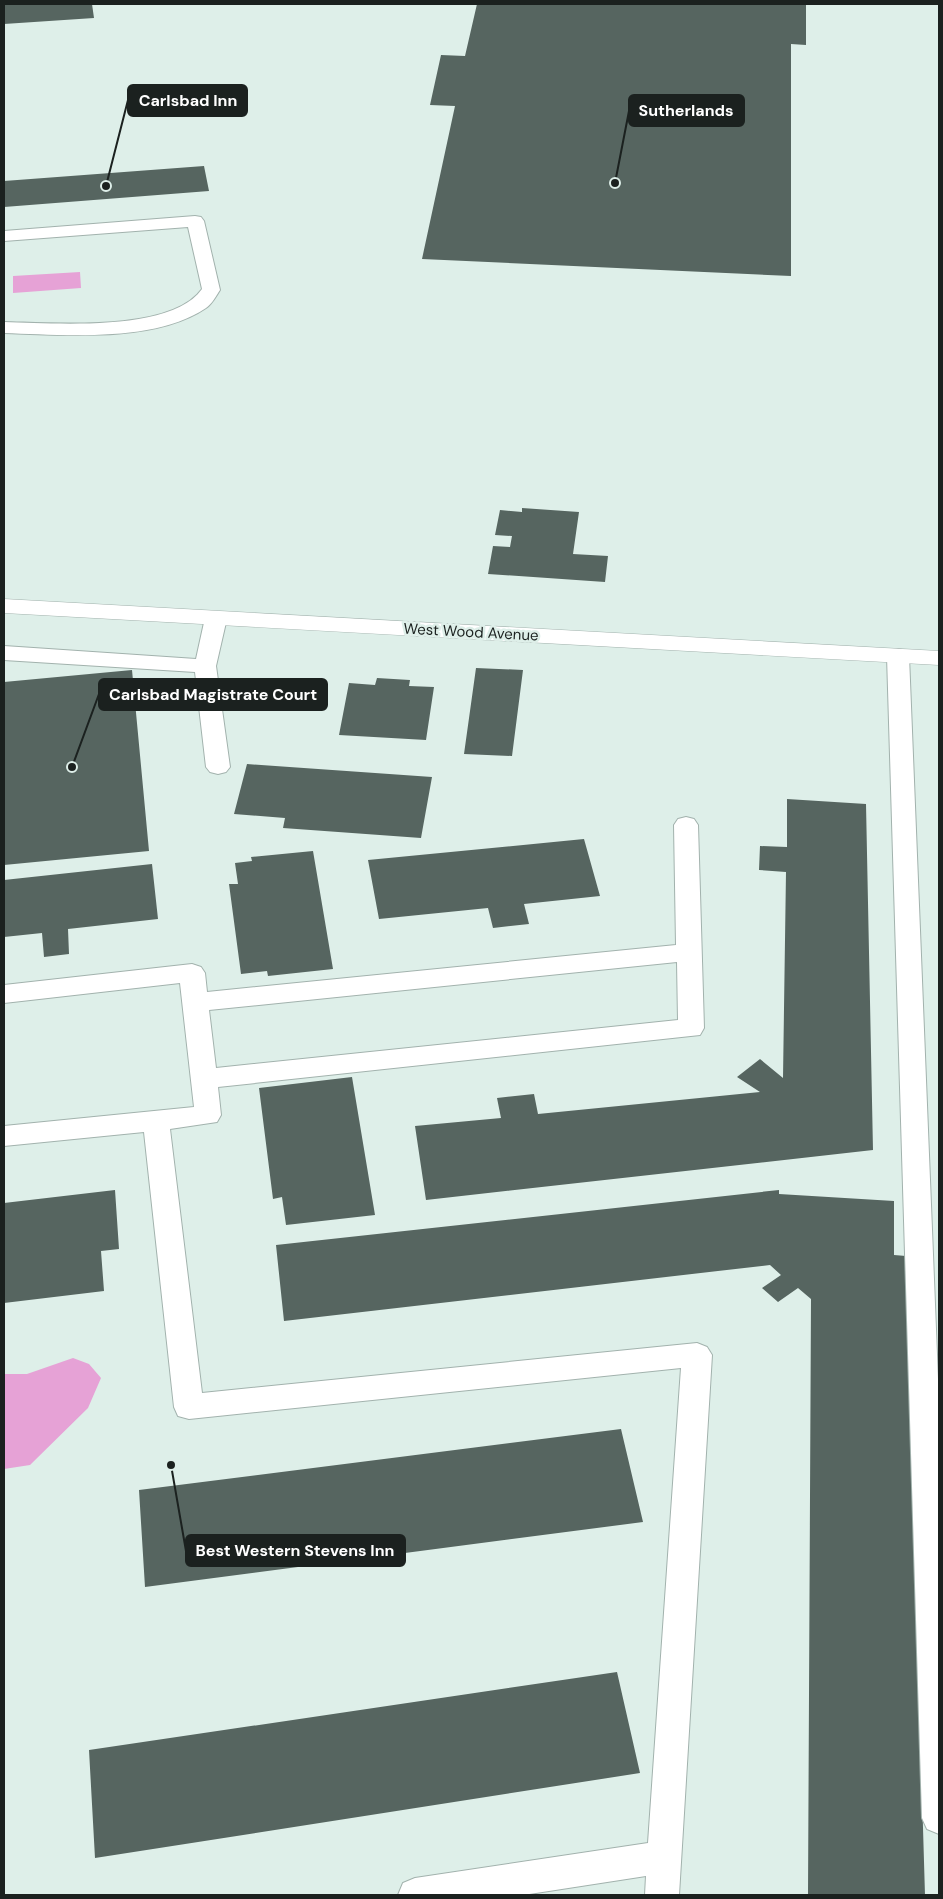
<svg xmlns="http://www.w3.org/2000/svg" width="943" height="1899" font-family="'DM Sans',sans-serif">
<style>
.water{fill:#e6a2d6}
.building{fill:#566560}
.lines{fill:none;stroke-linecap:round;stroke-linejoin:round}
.service-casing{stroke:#a2b2ad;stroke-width:2}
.tertiary-casing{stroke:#a2b2ad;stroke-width:1}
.service{fill:#fff;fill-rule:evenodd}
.tertiary{fill:#fff;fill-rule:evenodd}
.labels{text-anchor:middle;stroke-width:5;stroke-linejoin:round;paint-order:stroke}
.street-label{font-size:15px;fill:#1b211f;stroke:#deefe9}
.leader{fill:none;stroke:#1b211f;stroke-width:2}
.callout-dot{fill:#1b211f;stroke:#deefe9;stroke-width:2}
.callout{fill:#1b211f;stroke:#1b211f;stroke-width:2}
.callout-label{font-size:16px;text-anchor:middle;font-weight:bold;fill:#fff}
</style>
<rect width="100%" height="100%" fill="#deefe9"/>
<path class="water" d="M80,272l1,16 -68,5v-17z
M73,1358l16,6 12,14 -13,30 -58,57 -26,4v-95h23z"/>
<path class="building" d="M4,4h88l2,14 -90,6z
M477,4h329v41l-15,-1v232l-369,-17 33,-153 -25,-1 11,-50 24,1z
M204,166l5,25 -205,16v-26z
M522,508l57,4 -6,42 35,2 -3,26 -117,-8 5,-28 17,1 2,-11 -17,-1 5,-25 22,2z
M476,668l47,2 -11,86 -48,-2z
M132,670l17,181 -145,14v-183z
M377,678l33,2 -1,6 25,1 -8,53 -87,-5 10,-52 26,2z
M247,764l185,13 -11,61 -138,-10 2,-10 -51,-4z
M787,799l79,5 7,346 -447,50 -11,-74 86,-8 -4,-20 37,-4 4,20 222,-22 -23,-15 23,-18 23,19 3,-206 -27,-2 1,-24 27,1z
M584,839l16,57 -76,8 5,20 -36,4 -5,-20 -109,11 -11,-59z
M313,851l20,118 -65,7 -1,-5 -26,3 -12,-90h9l-3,-21 17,-2 -1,-4z
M152,864l6,55 -90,10 1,25 -25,3 -2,-24 -38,4v-57z
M352,1077l23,138 -89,10 -4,-28 -9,2 -14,-111z
M115,1190l4,59 -18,2 3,40 -100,12v-100z
M779,1190v4l115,7v54l12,1 19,639h-117l3,-596 -13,-11 -20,14 -16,-14 19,-13 -11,-10 -486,56 -8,-76z
M621,1429l22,93 -498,65 -6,-97z
M617,1672l23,101 -545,85 -6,-108z"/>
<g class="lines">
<g class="service-casing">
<path id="service" d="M195,216l6,1 3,4 16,69c-4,6 -8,14 -14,18 -51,35 -143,27 -202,25v-11c49,1 167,11 198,-33l-14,-62 -184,14v-10z
M216,612l8,1 3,5 -11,48 14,101 -4,5 -8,2 -8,-2 -4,-5 -11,-95 -191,-12v-14l192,13 9,-41 3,-5z
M898,649l8,2 3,5 30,748v430l-12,-5 -5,-11 -35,-1162 3,-5z
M686,817l8,2 4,6 6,203 -4,7 -482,52 3,28 -4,7 -47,7 32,264 495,-50 10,4 5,8 -33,540h-34l1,-19 -123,19h-125l5,-12 12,-5 233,-35 33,-475 -492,51 -11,-3 -4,-9 -30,-275 -140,14v-20l190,-19 -14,-124 -176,20v-18l188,-21 9,3 4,6 2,19 469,-47 -2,-120 4,-6zM677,962l1,58 -462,48 -7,-58z"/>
</g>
<g class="tertiary-casing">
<path id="tertiary" d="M4,599l935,52v14l-935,-52z"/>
</g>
<use href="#service" class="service"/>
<use href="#tertiary" class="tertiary"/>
</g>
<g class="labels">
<g class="street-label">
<text transform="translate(471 632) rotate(3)" y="5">West Wood Avenue</text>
</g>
</g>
<path class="leader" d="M106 186L128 100M615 183L629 111M72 767L99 694M171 1465L186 1551"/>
<g class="callout-dot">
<circle cx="106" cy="186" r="5"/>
<circle cx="615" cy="183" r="5"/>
<circle cx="72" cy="767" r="5"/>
<circle cx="171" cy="1465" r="5"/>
</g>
<g class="callout">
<rect x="128" y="85" width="119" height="31" rx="5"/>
<rect x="629" y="95" width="115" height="31" rx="5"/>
<rect x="99" y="679" width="228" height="31" rx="5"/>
<rect x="186" y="1535" width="219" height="31" rx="5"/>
</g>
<g class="callout-label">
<text x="188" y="106">Carlsbad Inn</text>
<text x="686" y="116">Sutherlands</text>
<text x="213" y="700">Carlsbad Magistrate Court</text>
<text x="295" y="1556">Best Western Stevens Inn</text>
</g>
<rect width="943" height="1899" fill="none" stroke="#1b211f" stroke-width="10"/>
</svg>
